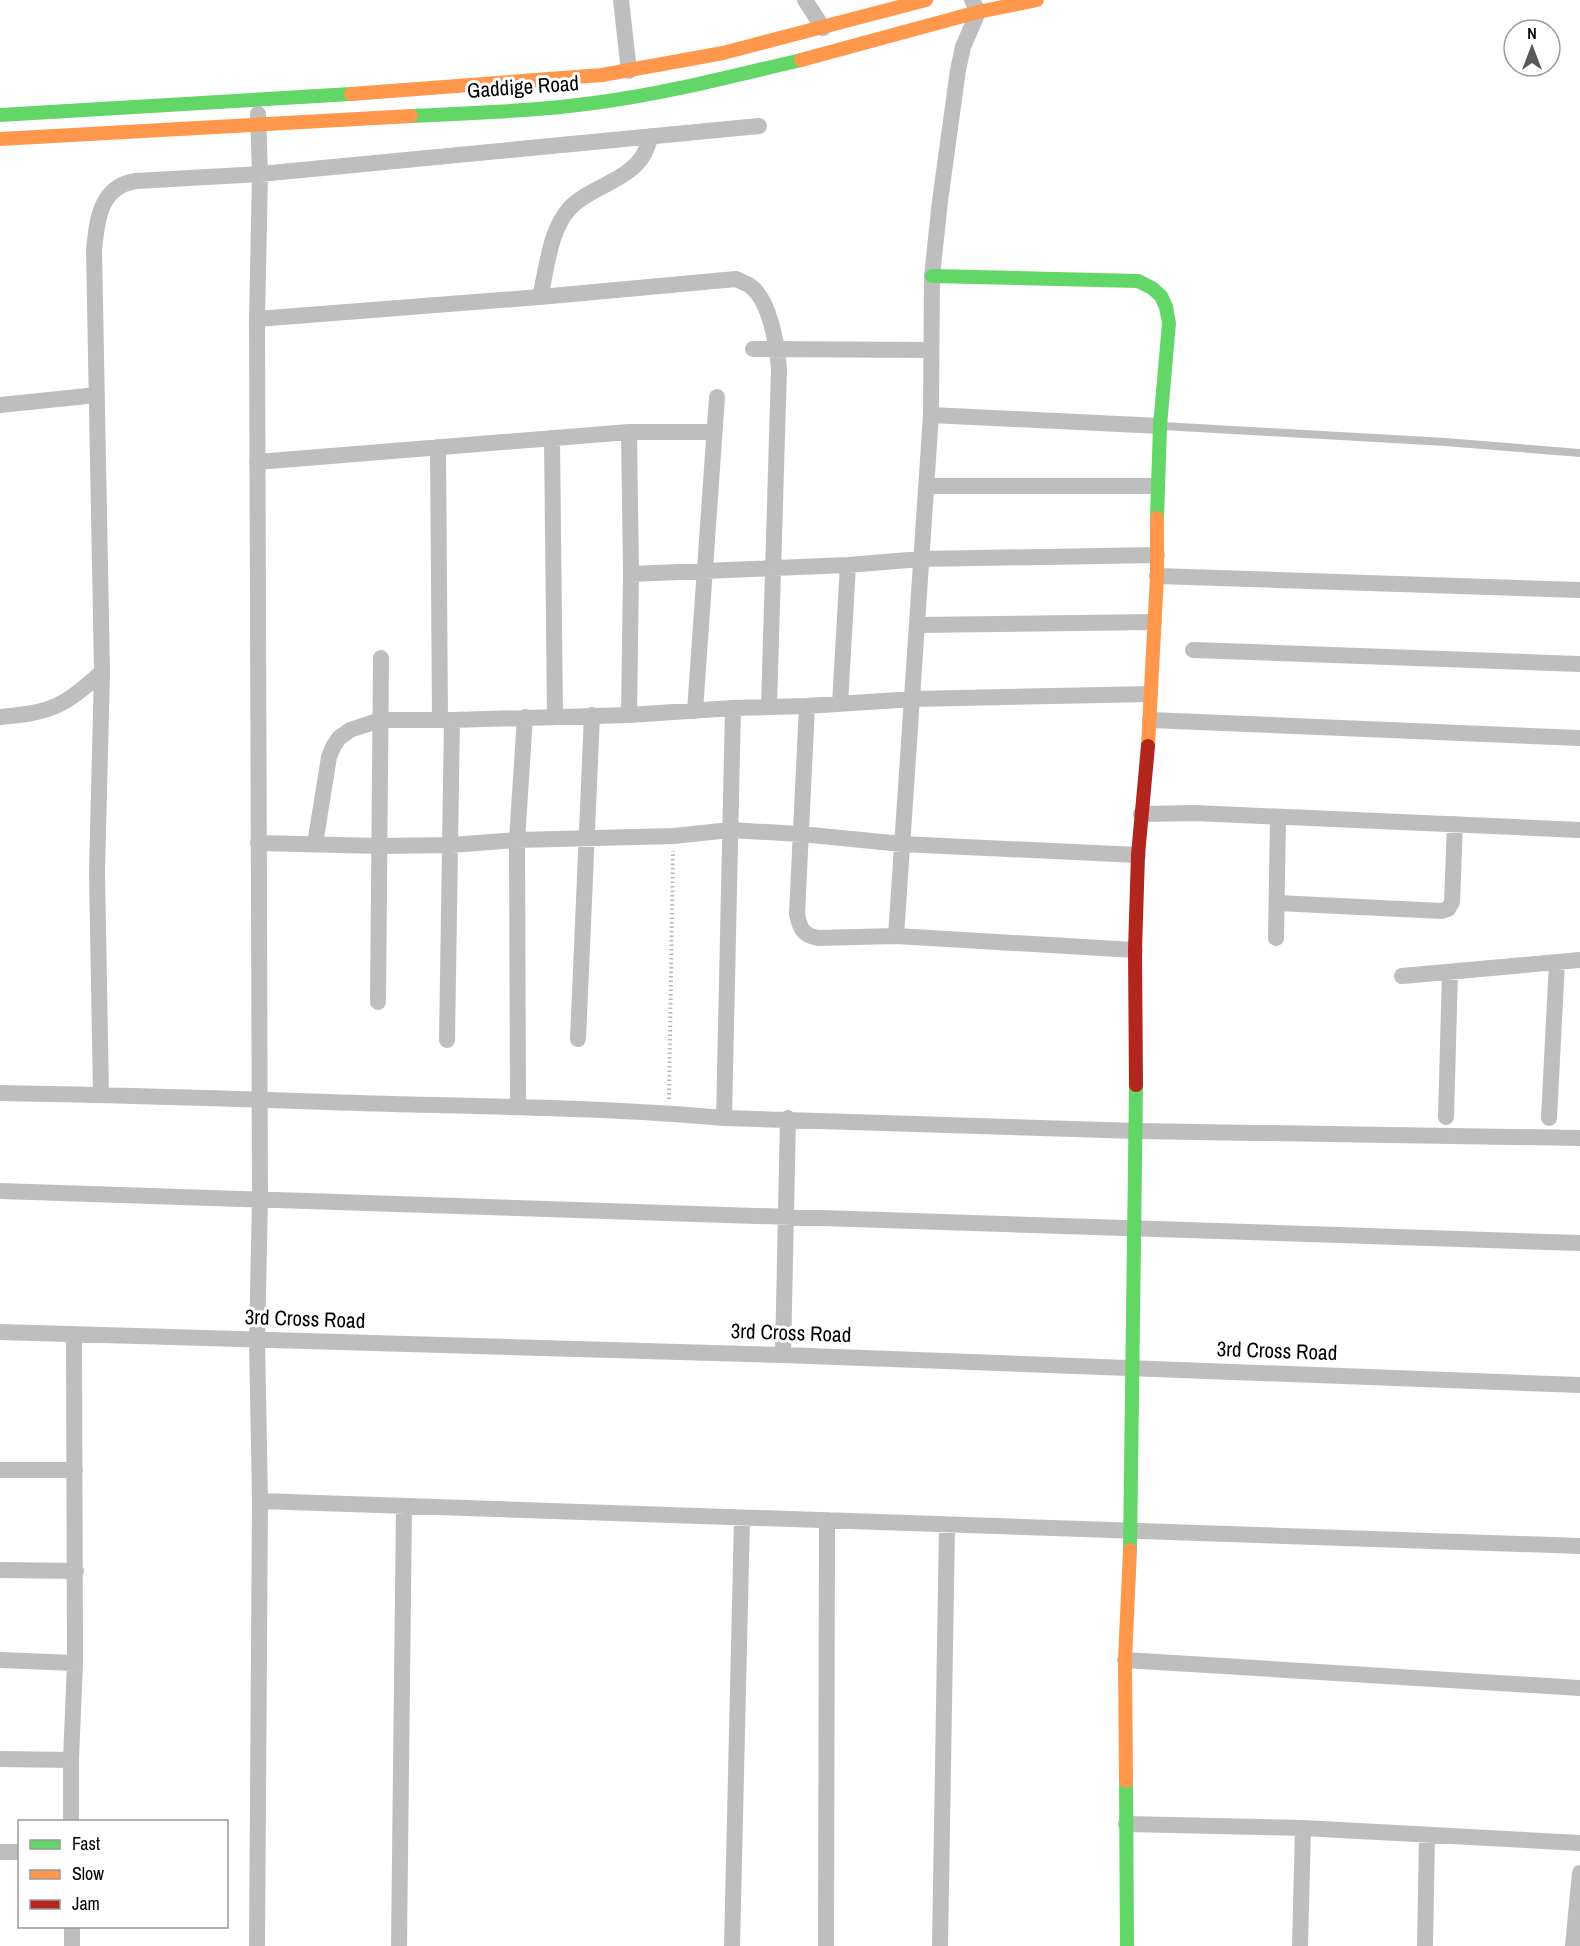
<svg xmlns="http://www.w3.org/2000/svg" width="1580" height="1946" font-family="'Archivo Narrow',sans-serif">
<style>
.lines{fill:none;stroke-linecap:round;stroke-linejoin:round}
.path{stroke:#b8b8b8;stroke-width:4;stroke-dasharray:1.5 3;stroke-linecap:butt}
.lane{stroke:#bebebe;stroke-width:8}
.street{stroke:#bebebe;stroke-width:16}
.fast{stroke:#63d668;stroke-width:14}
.slow{stroke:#ff974d;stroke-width:14}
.jam{stroke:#b3261e;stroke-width:14}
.labels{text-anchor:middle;stroke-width:6;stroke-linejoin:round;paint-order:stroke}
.street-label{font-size:21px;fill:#000;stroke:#fff}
</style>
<rect width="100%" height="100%" fill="#fff"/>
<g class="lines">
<path class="path" d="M669,1099l4,-248"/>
<path class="lane" d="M1163,426l282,16 135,11"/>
<path class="street" d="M621,0l8,71
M805,0l18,28
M540,297c7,-28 9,-65 29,-88 21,-23 59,-27 75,-55 3,-6 5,-12 7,-18
M257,319l283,-22 196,-18c4,2 9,4 13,6 21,14 28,60 30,84l-10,337
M753,349l177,1
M0,405l97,-10
M931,415l229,11
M629,432l2,142 -2,141
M552,438l3,278
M438,447l2,273
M257,462l372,-30h85
M926,486h231
M631,574l217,-9 73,-6 236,-4
M1157,576l423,14
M918,625l236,-3
M1193,650l387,14
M840,704l8,-139
M807,706l-10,208c3,15 6,21 21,24l78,-2 239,14
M695,711l22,-314
M0,717c53,-5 63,-10 102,-45
M1150,720l430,18
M1141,814l54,-1 385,17
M258,843l122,3 71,-1 66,-5 157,-4 56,-6 71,4 101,10 236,11
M315,844l14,-87 4,-10 6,-9 11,-8 30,-10h72l177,-5 104,-7 74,-2 106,-7 237,-5
M1277,903l165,8 6,-2 4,-7 3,-78
M896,936l35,-521 1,-139 8,-75 18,-131 5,-23 15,-35 -6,-12
M1276,938l2,-121
M1402,976l178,-16
M378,1002l3,-344
M578,1039l14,-324
M447,1040l5,-320
M0,1093c131,2 263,7 394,11 110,3 221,4 330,14l413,13 443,7
M101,1095l-4,-223 5,-200 -8,-422c3,-30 6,-64 42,-69l124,-7 499,-48
M518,1107l-1,-267 8,-123
M1446,1117l4,-145
M724,1118l9,-410
M1549,1118l8,-156
M0,1191l1580,52
M0,1332l783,23 797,30
M783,1355l5,-237
M0,1470h75
M260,1501l1320,45
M0,1570l76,1
M0,1660l75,3
M1125,1660l455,28
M0,1759l71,1
M71,1822v-62l4,-97 -1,-329
M1126,1824l177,4 277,15
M0,1852h20
M72,1926v20
M257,1946l3,-445 -3,-161 3,-141 -3,-880 3,-145 -2,-60
M399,1946l5,-440
M732,1946l10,-428
M826,1946l1,-426
M940,1946l7,-420
M1300,1946l3,-118
M1425,1946l2,-111
M1573,1946l7,-73"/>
<path class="fast" d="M0,115l351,-21
M411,116c61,-3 123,-5 183,-13 70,-9 139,-27 207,-43
M932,276l206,5 14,7 9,8 5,11 3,16 -9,103 -3,92
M1130,1550l6,-465
M1126,1781l1,165"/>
<path class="slow" d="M801,60l177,-48 59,-12
M351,94l251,-19 121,-22 203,-53
M0,139l411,-23
M1148,746l9,-170v-58
M1126,1781l-1,-121 5,-110"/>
<path class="jam" d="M1136,1085l-1,-135 3,-95 10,-109"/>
</g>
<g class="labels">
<g class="street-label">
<text transform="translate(523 87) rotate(-4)" y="7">Gaddige Road</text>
<text transform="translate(305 1319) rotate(2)" y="7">3rd Cross Road</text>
<text transform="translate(791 1333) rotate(2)" y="7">3rd Cross Road</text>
<text transform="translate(1277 1351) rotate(2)" y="7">3rd Cross Road</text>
</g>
</g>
<rect x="18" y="1820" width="210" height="108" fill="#ffffff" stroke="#999999" stroke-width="1.5"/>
<rect x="30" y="1840" width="30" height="9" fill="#63d668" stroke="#999999" stroke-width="1.5"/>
<text x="72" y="1850" font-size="18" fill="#000000">Fast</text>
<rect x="30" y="1870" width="30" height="9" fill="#ff974d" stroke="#999999" stroke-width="1.5"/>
<text x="72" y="1880" font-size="18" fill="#000000">Slow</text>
<rect x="30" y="1900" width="30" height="9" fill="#b3261e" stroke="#999999" stroke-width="1.5"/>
<text x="72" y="1910" font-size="18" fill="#000000">Jam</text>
<g transform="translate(1532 48)"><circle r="28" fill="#ffffff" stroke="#999999" stroke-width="1.5"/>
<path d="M0-4.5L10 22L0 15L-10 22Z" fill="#595959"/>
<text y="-9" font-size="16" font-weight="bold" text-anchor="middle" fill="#000000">N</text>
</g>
</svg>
